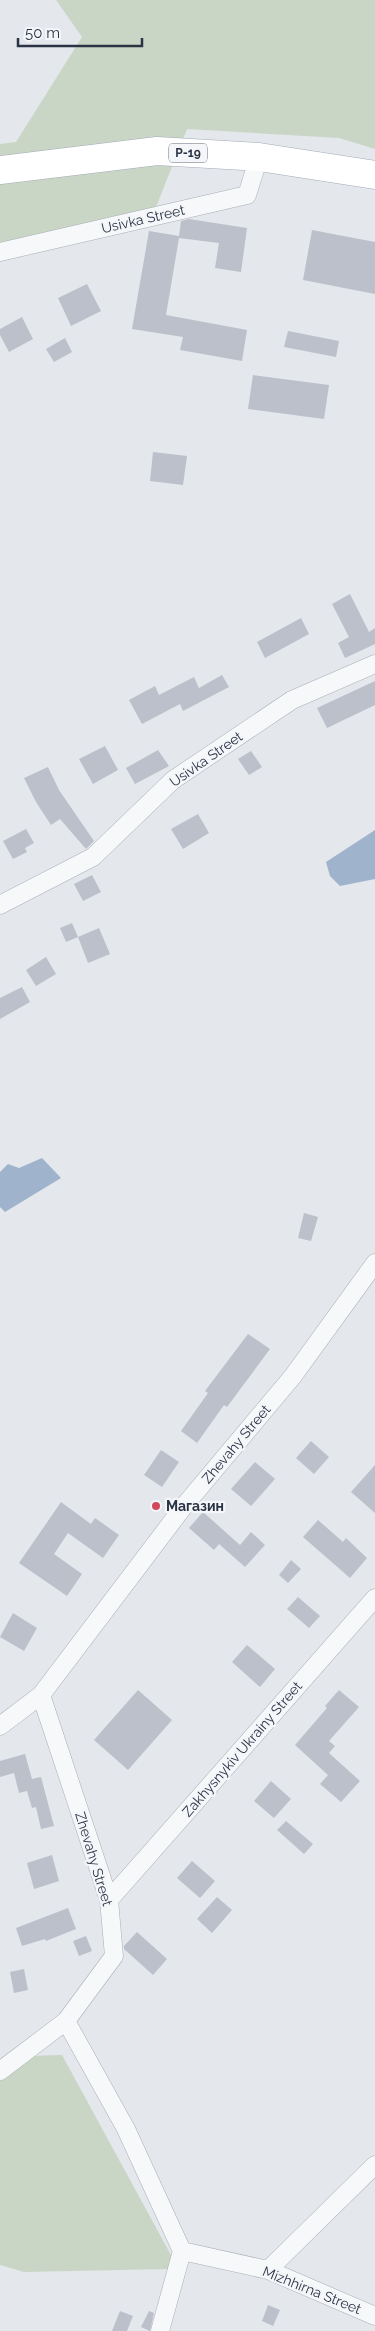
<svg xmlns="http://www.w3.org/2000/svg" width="375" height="2331" font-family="Raleway,sans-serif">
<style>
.green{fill:#c9d6c5}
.water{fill:#9fb4cc}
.building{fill:#bbc0ca}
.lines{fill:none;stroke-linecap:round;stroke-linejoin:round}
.street-casing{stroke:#a9aeb7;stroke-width:19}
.primary-casing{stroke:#a3abb8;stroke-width:29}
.street{stroke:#f7f8fa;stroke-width:18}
.primary{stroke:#fff;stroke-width:28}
.poi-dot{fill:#d1495b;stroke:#f4f6f9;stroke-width:2}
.labels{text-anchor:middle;stroke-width:4.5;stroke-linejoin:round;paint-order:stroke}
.shield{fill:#f4f6f9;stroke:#676e7b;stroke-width:1}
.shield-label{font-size:12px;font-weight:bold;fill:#2b3445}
.street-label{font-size:14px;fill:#2b3445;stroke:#f4f6f9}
.poi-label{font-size:14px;font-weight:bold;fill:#2b3445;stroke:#f4f6f9;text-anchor:start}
</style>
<rect width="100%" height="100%" fill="#e4e7ec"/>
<path class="green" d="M56,0h319v149l-36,-11 -152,-9 -35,88 -152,35v-108l16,-2 66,-105z
M62,2055l110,202 -3,12 -145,3 -24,-7v-184l29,-25z"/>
<path class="water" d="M375,830v49l-35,7 -10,-10 -4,-14z
M42,1158l19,20 -56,34 -5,-5v-35l8,-8 11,4z"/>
<path class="building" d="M189,219l58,9 -6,44 -26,-4 4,-25 -40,-5 -13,77 81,15 -5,31 -62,-11 3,-13 -51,-8 17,-98 30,5 2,-15z
M312,230l63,12v52l-72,-14z
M87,284l14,27 -30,15 -13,-28z
M22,317l11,22 -24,13 -9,-17v-6z
M288,331l51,10 -3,16 -52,-10z
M65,338l7,14 -18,10 -8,-13z
M253,375l76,10 -5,34 -76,-10z
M153,452l34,4 -4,29 -33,-4z
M350,594l19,38 6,-4v16l-30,14 -7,-15 11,-6 -17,-33z
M301,618l8,16 -44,24 -8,-16z
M222,675l7,12 -46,24 -3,-7 -38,20 -13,-24 26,-14 4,9 35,-18 5,11z
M375,681v24l-48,23 -10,-20z
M105,746l13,24 -25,14 -14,-25z
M158,750l11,16 -34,18 -9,-16z
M251,751l11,16 -13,8 -11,-16z
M48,767l11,23 35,51 -8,8 -26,-30 -9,6 -15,-23 -12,-24z
M198,814l11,19 -26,16 -12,-20z
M26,829l8,14 -9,5 2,4 -14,7 -10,-18z
M92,875l9,17 -18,9 -9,-17z
M72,923l6,14 -12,5 -6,-14z
M99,928l11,26 -22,9 -10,-26z
M46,957l10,17 -20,12 -10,-16z
M22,987l8,15 -30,17v-21z
M304,1213l14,4 -7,24 -13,-3z
M248,1334l22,15 -43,58 -3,-2 -27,38 -16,-12 27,-38 -3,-2z
M311,1441l18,16 -15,17 -18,-16z
M161,1450l18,12 -17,25 -18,-12z
M255,1462l20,17 -24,27 -20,-17z
M375,1465v48l-24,-21z
M61,1502l30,22 4,-6 24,17 -16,23 -35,-25 -14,21 28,20 -15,22 -48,-33z
M203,1512l37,33 11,-13 14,13 -20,22 -26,-23 -5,6 -25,-22z
M318,1520l25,22 3,-4 21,20 -17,20 -47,-41z
M291,1560l10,9 -13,14 -9,-8z
M298,1597l22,19 -11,12 -22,-19z
M13,1613l24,15 -13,23 -24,-14z
M247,1645l28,24 -15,18 -28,-25z
M138,1690l34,30 -44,50 -34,-30z
M339,1690l20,17 -30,34 6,5 -6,7 31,28 -19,21 -21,-18 8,-9 -33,-30 32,-37 -2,-2z
M25,1754l7,25 9,-2 13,49 -13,3 -5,-22 -4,1 -5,-17 -8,2 -5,-20 -14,4v-16z
M271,1781l20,18 -17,19 -20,-17z
M286,1821l27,23 -9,10 -27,-24z
M52,1855l7,26 -25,8 -7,-26z
M192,1861l23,20 -15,17 -23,-20z
M217,1897l15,13 -20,23 -15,-14z
M68,1908l8,21 -30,12 -1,-2 -23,7 -6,-18z
M137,1932l30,27 -14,16 -29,-26v-3z
M86,1936l6,15 -13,5 -6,-15z
M24,1969l4,21 -14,3 -4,-21z
M268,2305l12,5 -7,16 -11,-5z
M120,2311l13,5 -6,15h-15z
M149,2311l5,2 -4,18 -9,-4z"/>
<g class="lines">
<g class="street-casing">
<path id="street" d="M0,252l247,-57 12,-38
M0,905l93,-48 80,-77 119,-80 83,-36
M41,1695l143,-189 109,-130 82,-113
M0,1726l41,-31 68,205 5,56 -48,65 -66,50
M109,1900l266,-302
M66,2021l60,108 56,122
M268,2270l107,-105
M160,2331l22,-80 86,19 107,46"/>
</g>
<g class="primary-casing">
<path id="primary" d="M0,170l157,-19 102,6 116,18"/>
</g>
<use href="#street" class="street"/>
<use href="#primary" class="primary"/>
</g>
<circle class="poi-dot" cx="156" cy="1506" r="5"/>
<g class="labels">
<rect class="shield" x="169" y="143.5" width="38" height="19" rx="4"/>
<g class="shield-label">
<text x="188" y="157">Р-19</text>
</g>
<g class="street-label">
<text transform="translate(143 219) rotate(-13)" y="5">Usivka Street</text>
<text transform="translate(206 759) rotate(-35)" y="5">Usivka Street</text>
<text transform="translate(236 1444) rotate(-50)" y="5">Zhevahy Street</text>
<text transform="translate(242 1749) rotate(-49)" y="5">Zakhysnykiv Ukrainy Street</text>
<text transform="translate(94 1859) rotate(73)" y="5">Zhevahy Street</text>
<text transform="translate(312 2290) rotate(22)" y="5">Mizhhirna Street</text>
</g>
<g class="poi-label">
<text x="166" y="1511">Магазин</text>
</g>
</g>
<path d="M18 38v8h124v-8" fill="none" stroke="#2b3445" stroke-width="2.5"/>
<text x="25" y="38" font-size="15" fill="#2b3445" stroke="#f4f6f9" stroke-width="4" paint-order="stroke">50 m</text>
</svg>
